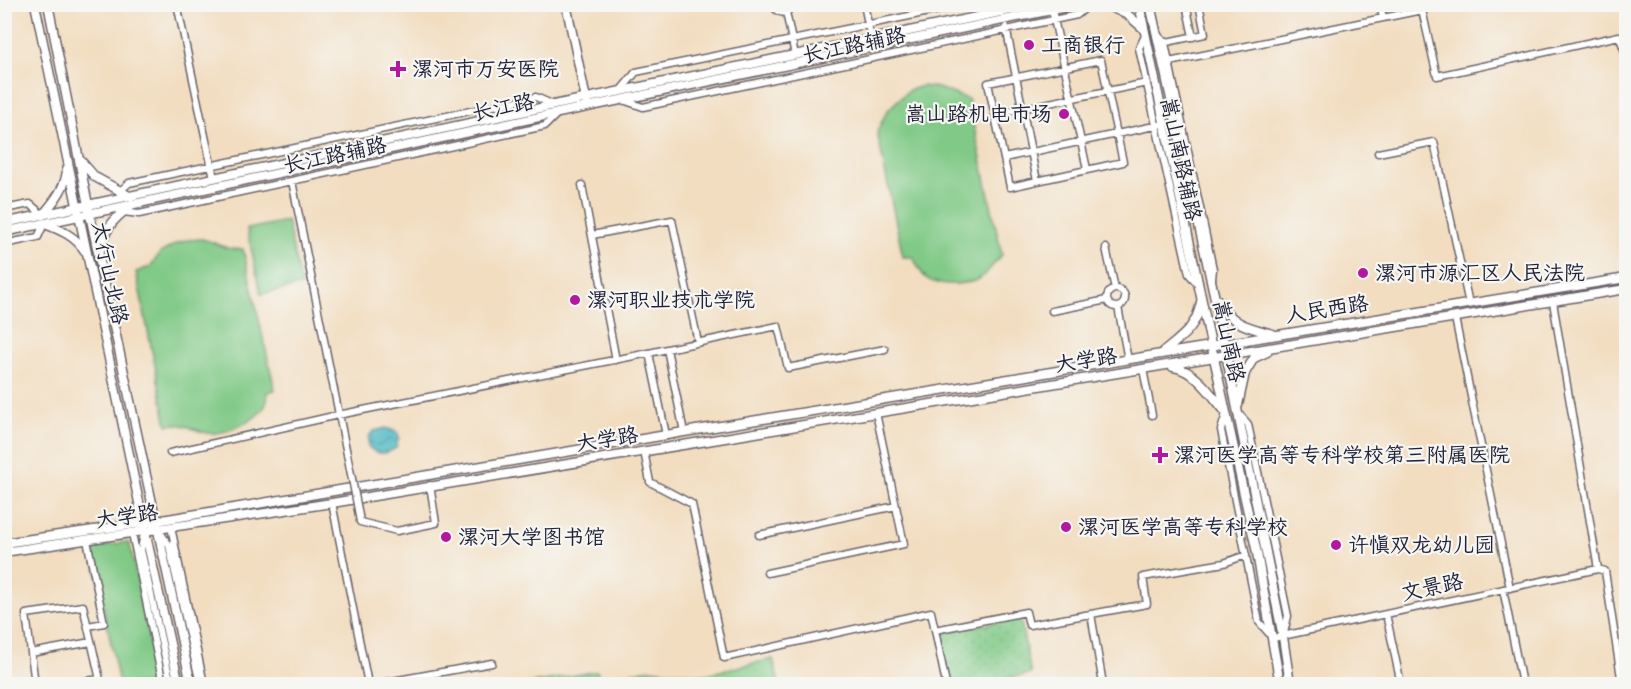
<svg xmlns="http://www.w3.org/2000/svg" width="1631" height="689" font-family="Caveat,'LXGW WenKai TC',sans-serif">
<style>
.grass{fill:url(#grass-dots);stroke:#517660;stroke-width:1.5}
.park{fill:#80c986;stroke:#517660;stroke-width:1.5}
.water{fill:url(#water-waves);stroke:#366c7e;stroke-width:1.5}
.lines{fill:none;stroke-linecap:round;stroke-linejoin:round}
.street-casing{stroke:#6b636a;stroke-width:9}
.secondary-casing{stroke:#6b636a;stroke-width:11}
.street{stroke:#fff;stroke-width:6}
.secondary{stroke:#fff;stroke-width:8}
.street-bridge-casing{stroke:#6b636a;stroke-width:9;stroke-linecap:butt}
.street-bridge{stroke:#fff;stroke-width:6}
.poi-dot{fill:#b5179e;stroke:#f6f6f2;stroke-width:2}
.labels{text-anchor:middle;stroke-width:4.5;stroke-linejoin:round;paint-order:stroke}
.street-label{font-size:21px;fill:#22223b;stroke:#f6f6f2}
.poi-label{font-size:21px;fill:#22223b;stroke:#f6f6f2;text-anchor:start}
</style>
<defs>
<pattern id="grass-dots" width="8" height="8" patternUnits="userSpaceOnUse" patternTransform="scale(1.5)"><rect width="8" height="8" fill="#80c986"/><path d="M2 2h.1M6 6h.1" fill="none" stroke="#6eac75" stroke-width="1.8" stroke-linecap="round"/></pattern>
<pattern id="water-waves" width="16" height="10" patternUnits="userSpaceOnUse" patternTransform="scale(1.5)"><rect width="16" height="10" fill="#49b7c2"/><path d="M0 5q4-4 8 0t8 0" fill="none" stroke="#3c949f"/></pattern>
</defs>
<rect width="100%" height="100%" fill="#f6f6f2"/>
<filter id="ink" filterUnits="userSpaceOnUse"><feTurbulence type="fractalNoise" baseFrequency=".0167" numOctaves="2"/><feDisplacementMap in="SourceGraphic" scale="12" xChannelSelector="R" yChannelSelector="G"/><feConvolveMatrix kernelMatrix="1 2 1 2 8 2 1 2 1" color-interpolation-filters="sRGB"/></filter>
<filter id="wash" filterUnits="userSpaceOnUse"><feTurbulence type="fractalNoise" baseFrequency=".008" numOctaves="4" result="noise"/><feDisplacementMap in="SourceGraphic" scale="24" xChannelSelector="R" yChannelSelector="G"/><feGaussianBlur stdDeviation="1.35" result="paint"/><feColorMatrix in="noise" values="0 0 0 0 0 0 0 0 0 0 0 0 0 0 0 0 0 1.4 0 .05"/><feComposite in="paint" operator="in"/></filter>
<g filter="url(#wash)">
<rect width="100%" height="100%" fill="#f2ddc0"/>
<path class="grass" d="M1020,618l11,56 -56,10h-25l-10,-51z"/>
<path class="park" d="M922,86l16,2 30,11 34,156c-7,7 -15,19 -23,24 -7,4 -16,4 -23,5 -28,1 -32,-4 -43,-27h-10l-26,-125 10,-21 13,-13 9,-8z
M287,221l14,65 -40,8 -14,-65z
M202,239c18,4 23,12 41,10l32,141 -8,2c2,11 -3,17 -11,24 -12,10 -37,21 -53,16 -14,-4 -21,-10 -36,-7l-31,-153 14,-5 10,-14 16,-9 11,-4z
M127,542l3,3 28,139h-39l-27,-136z
M773,659l6,25h-252l70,-13 2,7 51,-9 52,6z"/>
<path class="water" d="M386,428l11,4 2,5 -3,11c-10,6 -20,8 -28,-2l1,-10 5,-5z"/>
</g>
<g filter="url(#ink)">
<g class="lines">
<g class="street-casing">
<path id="street" d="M177,4l37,174
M773,4c2,8 9,10 15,7l5,-7
M864,4l7,35
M1186,4l7,33
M1380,4l3,14
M1052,10l35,159
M786,12l9,43
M1006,27l31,154
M1157,34l8,9 48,226 -1,10
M1145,36l-6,12 50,226 8,9
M1162,43l43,-9 -6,-30
M1101,60l22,102 -113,25 -22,-104z
M1169,62l253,-52 15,66 182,-40 7,18
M621,90l15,-18 332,-68
M623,100l20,7 434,-92 13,-11
M995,114l152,-31
M1378,153l56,-11 35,162
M1004,158l155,-33
M292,181l60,298
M582,185l34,175
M119,192l10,-9 407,-86 18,8
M4,209l26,-5 13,11
M123,212l16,2 406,-88 12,-12
M592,235l80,-15 26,122
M4,244l34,-7 6,-13
M1106,248l9,41
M1107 298a9 9 0 1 1 18 0a9 9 0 1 1-18 0Z
M1553,302l45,267
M1118,307l10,53
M1052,311l55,-11
M1455,318l55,270
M649,353l18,-4
M1143,369l9,46
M1226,414l-5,16 38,192 14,16 325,-69
M1239,414l9,10 40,192 -4,17
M684,432l-17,-83 111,-23 10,42 97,-19
M644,451l6,31 42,22 32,154 207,-46 4,18 91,-18 3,13 118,-21 -4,-27 81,-14 22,-8
M170,453l168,-38 311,-62 17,82
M332,503l36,181
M358,510l2,12 37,9 39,-8 -6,-38
M171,527l33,157
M160,532l9,13 31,139
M132,533l31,151
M144,533l-3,17 30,134
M759,535l137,-29
M87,540l17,83 -16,3
M1598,569l7,2 17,113
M767,573l137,-29 -28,-131
M1503,589l19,95
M1091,614l12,70
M1386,614l15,70
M935,630l11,54
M31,653l60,-11
M35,684l-9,-70 57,-8 18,78
M66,684l34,-5
M376,684l116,-21"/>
</g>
<g class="secondary-casing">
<path id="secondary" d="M35,4l110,527 34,153
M48,4l42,211 101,469
M566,4l21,100
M1104,4l24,11 16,14
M1139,4l75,354 43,195 23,131
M1150,4l64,290 69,343 7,47
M81,161l14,16 36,20
M43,215c11,-14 23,-27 24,-46
M4,223l550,-118 485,-101
M45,224c16,6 30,12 40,27
M4,232l554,-119 522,-109
M100,250c5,-19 12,-31 29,-42
M1218,300c14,25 29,27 55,34
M1161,354c20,-17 35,-25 40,-52
M1173,367c22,3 38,27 51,43
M1238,405l7,-32 9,-15 13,-6
M4,543l152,-22 528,-89 942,-154
M4,552l328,-49 1294,-214"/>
</g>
<use href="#street" class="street"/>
<use href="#secondary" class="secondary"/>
<g class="street-bridge-casing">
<path id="street-bridge" d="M352,479l6,31"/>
</g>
<use href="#street-bridge" class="street-bridge"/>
</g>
</g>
<g class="poi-dot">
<circle cx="1029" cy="45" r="6"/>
<path d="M395 60h6v6h6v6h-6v6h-6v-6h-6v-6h6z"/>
<circle cx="1064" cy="114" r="6"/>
<circle cx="1363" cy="273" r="6"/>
<circle cx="575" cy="300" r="6"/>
<path d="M1157 446h6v6h6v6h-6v6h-6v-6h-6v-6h6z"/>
<circle cx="1066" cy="527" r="6"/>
<circle cx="446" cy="537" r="6"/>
<circle cx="1336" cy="545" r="6"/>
</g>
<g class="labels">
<g class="street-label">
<text transform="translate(854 45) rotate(-12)" y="7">长江路辅路</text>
<text transform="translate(503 107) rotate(-12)" y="7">长江路</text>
<text transform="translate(335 155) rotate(-12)" y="7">长江路辅路</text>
<text transform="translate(1181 159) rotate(78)" y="7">嵩山南路辅路</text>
<text transform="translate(110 273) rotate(78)" y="7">太行山北路</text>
<text transform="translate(1327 309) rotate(-9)" y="7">人民西路</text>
<text transform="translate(1229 341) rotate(78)" y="7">嵩山南路</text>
<text transform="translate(1086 360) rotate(-9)" y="7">大学路</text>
<text transform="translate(607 439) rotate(-9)" y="7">大学路</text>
<text transform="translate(127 516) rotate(-8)" y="7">大学路</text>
<text transform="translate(1432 587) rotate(-12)" y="7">文景路</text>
</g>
<g class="poi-label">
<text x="1041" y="52">工商银行</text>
<text x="412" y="76">漯河市万安医院</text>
<text x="1052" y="121" text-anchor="end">嵩山路机电市场</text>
<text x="1375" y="280">漯河市源汇区人民法院</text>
<text x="587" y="307">漯河职业技术学院</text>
<text x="1174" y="462">漯河医学高等专科学校第三附属医院</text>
<text x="1078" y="534">漯河医学高等专科学校</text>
<text x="458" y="544">漯河大学图书馆</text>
<text x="1348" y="552">许慎双龙幼儿园</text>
</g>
</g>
<rect width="1631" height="689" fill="none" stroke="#f6f6f2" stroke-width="24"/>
</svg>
